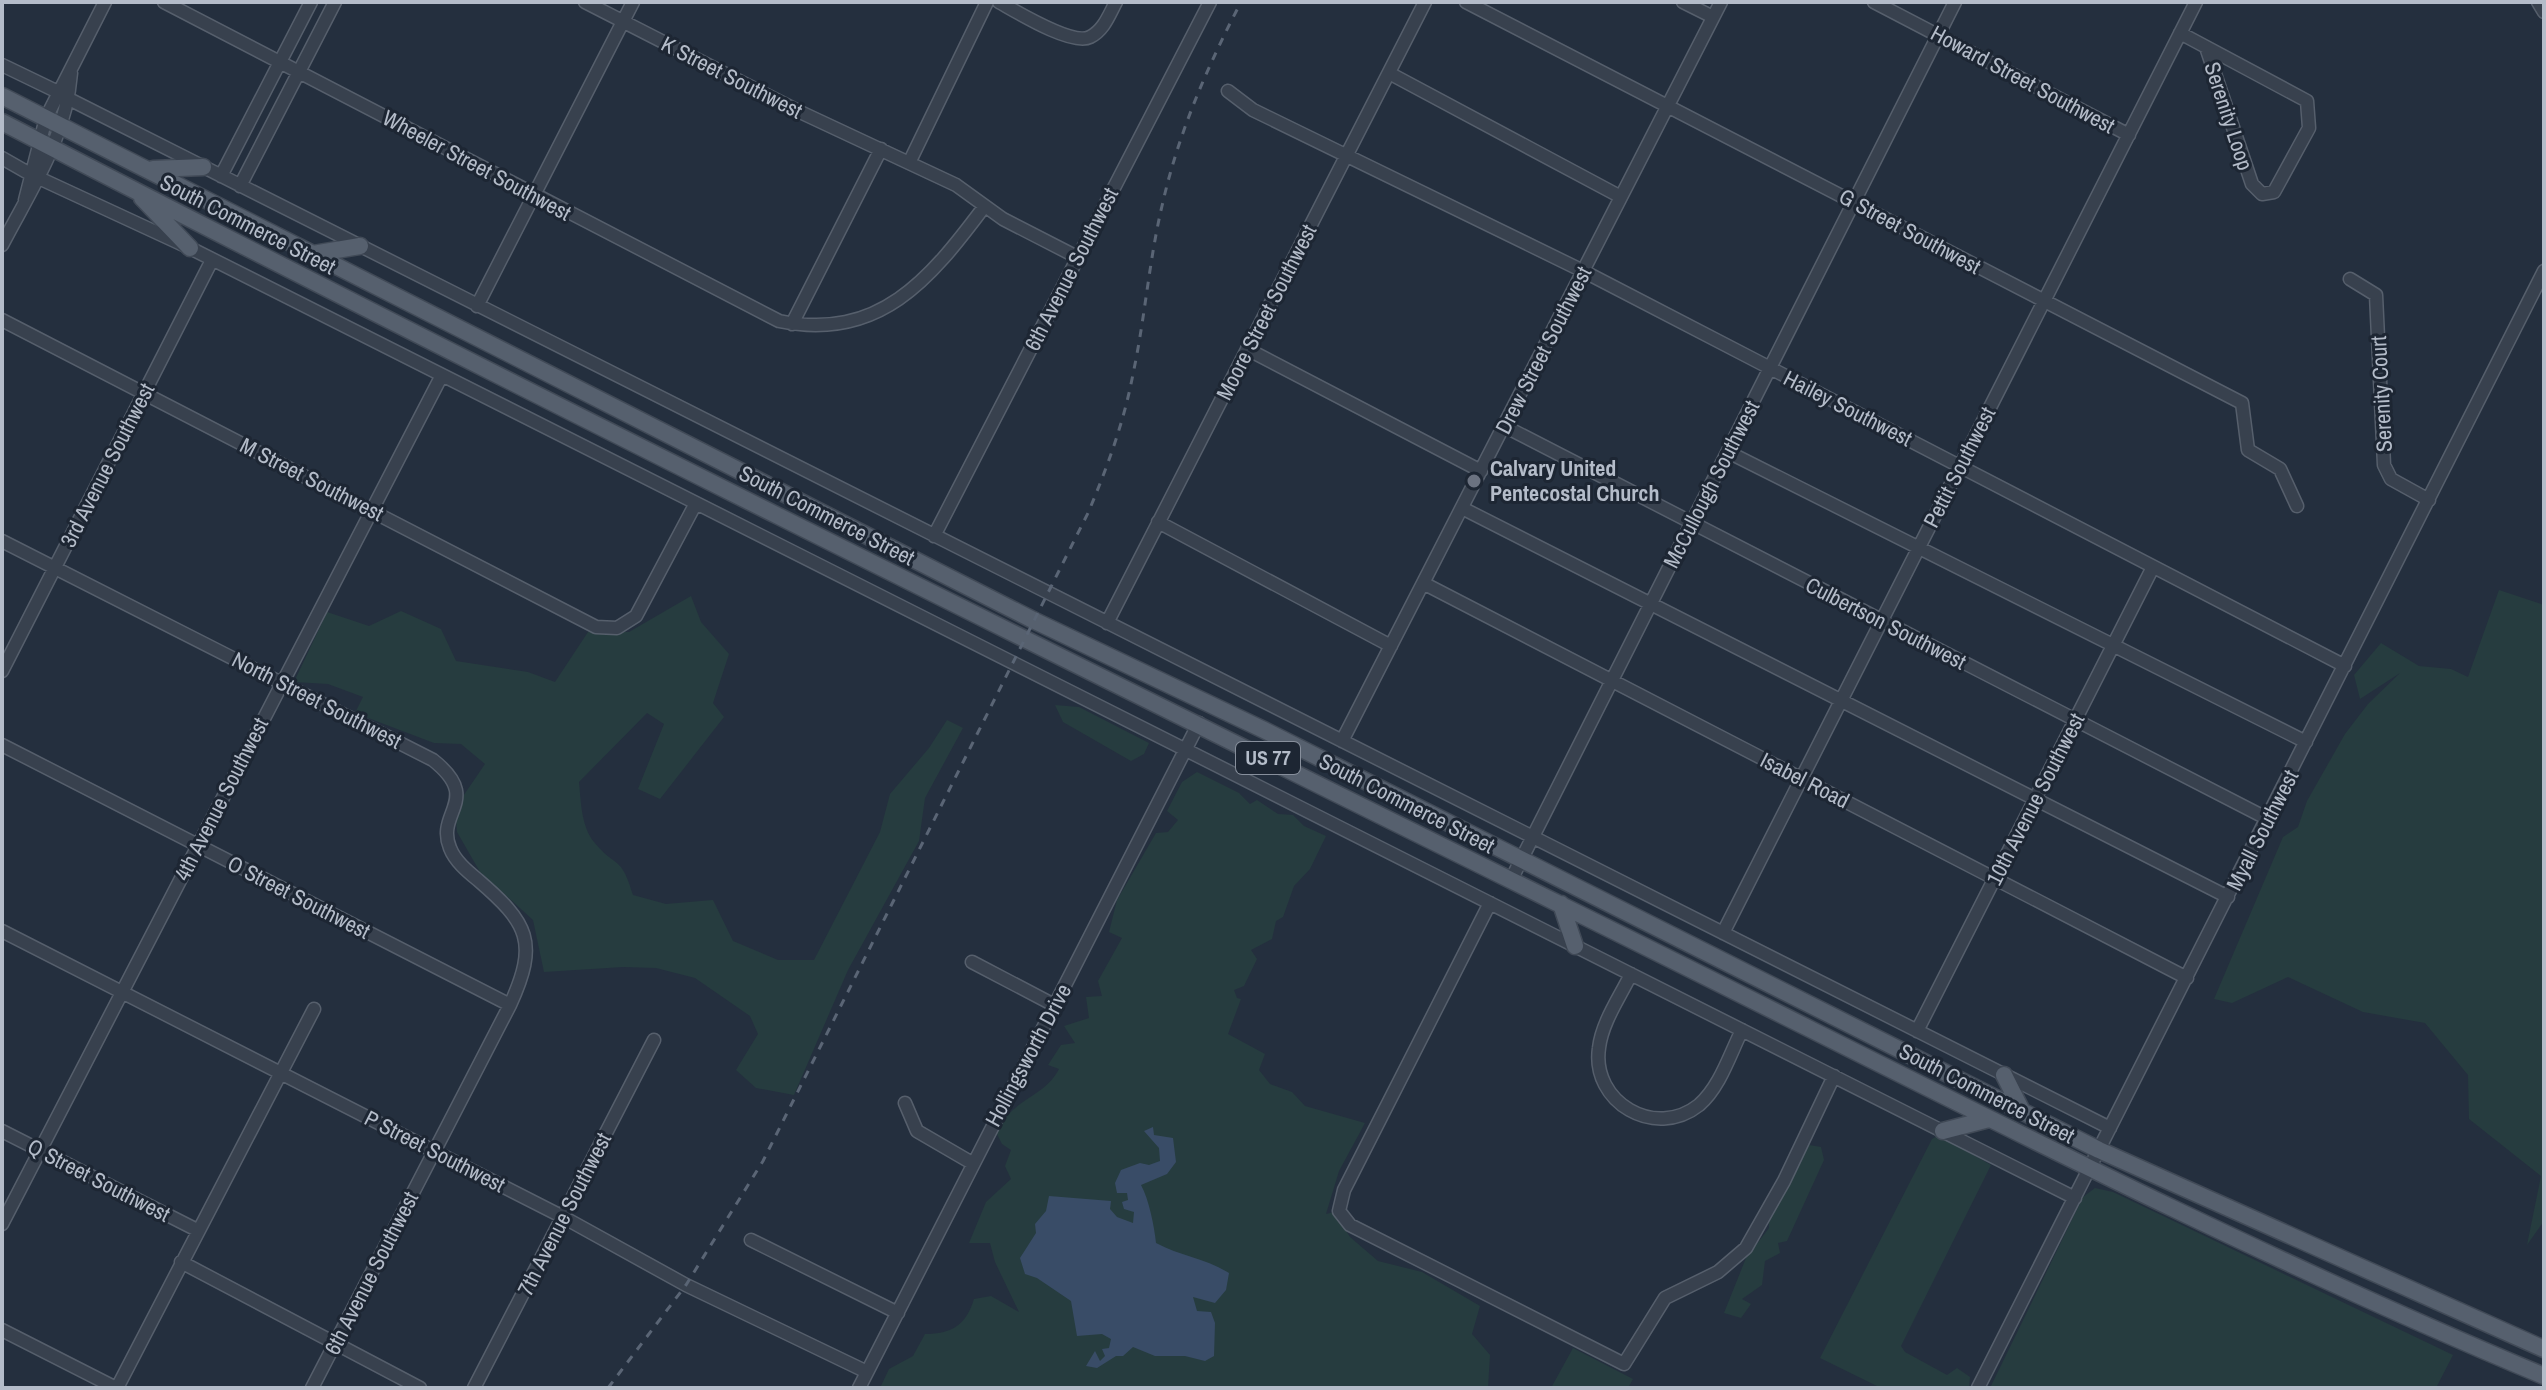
<svg xmlns="http://www.w3.org/2000/svg" width="2546" height="1390" font-family="'Archivo Narrow',sans-serif">
<style>
.green{fill:#263c3f}
.water{fill:#394c67}
.lines{fill:none;stroke-linecap:round;stroke-linejoin:round}
.minor-casing{stroke:#565f6c;stroke-width:15}
.major-casing{stroke:#414a57;stroke-width:19}
.minor{stroke:#38414e;stroke-width:12}
.major{stroke:#56606e;stroke-width:16}
.rail{stroke:#5a6575;stroke-width:3;stroke-dasharray:8 8;stroke-linecap:butt}
.worship-dot{fill:#6b7280;stroke:#1d2633;stroke-width:3}
.labels{text-anchor:middle;stroke-width:6;stroke-linejoin:round;paint-order:stroke}
.shield{fill:#1d2633;stroke:#878f9c;stroke-width:2}
.shield-label{font-size:20px;font-weight:bold;fill:#b4bcc9}
.street-label{font-size:22px;fill:#b4bcc9;stroke:#1d2633}
.poi-label{font-size:22px;font-weight:bold;fill:#b4bcc9;stroke:#1d2633;text-anchor:start}
</style>
<rect width="100%" height="100%" fill="#242f3e"/>
<path class="green" d="M2499,590l45,15v616l-17,24 14,-69 -72,-57 -1,-44 -43,-52 -62,-11 -75,-35 -56,26 -18,-4 69,-162 15,-10 9,-26 38,-67 23,-30 32,-31 -40,26 -6,-24 27,-32 38,23 32,3 17,8z
M691,596l10,26 28,32 -16,49 11,14 -64,82 -22,-10 26,-65 -17,-11 -68,69c2,19 2,44 15,60 22,27 27,12 39,53l33,9 47,-4 20,41 45,19h36l66,-128 10,-38 39,-46 18,-28 16,8 -38,70 -6,43 -71,129 -54,125 -38,-7 -20,-18 22,-36 -8,-18 -55,-38 -39,-10 -33,-1 -79,5 -11,-52 -53,-48 -23,-40 -2,-24 30,-44 -24,-20 -27,-1 -79,-30 8,-16 -35,-13 -34,-2 33,-70 42,14 32,-15 40,18 15,32 72,11 27,10 33,-50h41z
M1055,705l24,2 70,36 -5,11 -13,7 -68,-39z
M1197,772l42,21 11,11 7,-4 21,14 15,1 11,11 22,10 -16,33 -16,17 -11,31 -7,4 -4,18 -21,11 6,9 -13,27 -10,4 3,8 4,1 -13,35 37,20 -6,16 11,14 22,8 13,14 60,17 -26,48 -13,43 8,-2 16,25 28,24 44,11 58,34 -8,28 18,21 -2,33h-608l9,-19 24,-13 12,-22c27,0 41,-9 49,-35l17,-3 28,16 -24,-50 -5,-19h-21l17,-41 25,-23 -6,-13 6,-16 -9,-6 -6,-12c18,-35 48,-34 63,-63l-11,-4 13,-20 14,-2 -11,-17 25,-8 -3,-21 16,-1 -4,-15 24,-43 -13,-6 8,-32 39,-67 12,-1 10,-12 -11,-9 15,-29z
M1939,1135l52,30 -90,181 4,6 42,23 10,-7 13,9 -1,11h-88l-61,-30 112,-219z
M1809,1145l12,2 3,13 -37,81 -9,2 2,10 -15,8 -3,24 -20,14 9,5 -10,14 -17,-5 22,-55 23,-30v-9z
M2095,1188l18,4 340,163 -17,33h-446l93,-191z
M1573,1348l60,31 -5,9h-77z"/>
<path class="water" d="M1153,1127l1,8 19,3 3,24 -9,12 -26,11c8,15 13,40 15,58 24,13 49,15 73,30l-3,17 -11,13 -22,-6 4,14 14,1 4,11 -1,33 -9,5 -20,-5h-30l-22,-9 -10,9h-7l-19,12 -11,-2 9,-15 5,10 5,-5 -3,-7 7,-1 2,-9 -9,-5 -25,2 -6,-35 -34,-23 -12,-4 -5,-16 16,-25 -1,-9 11,-13 3,-15 62,5 -1,8 7,8 16,6 1,-11 -10,-3 -2,-7 6,-2 -1,-7h-10l-2,-10 6,-13 19,-7 9,2 11,-4 -1,-13 -15,-17z"/>
<g class="lines">
<g class="minor-casing">
<path id="minor" d="M164,2l615,319c100,21 151,-42 205,-114
M585,2l213,109 158,74 47,34 74,38
M999,2c18,10 73,44 91,35 14,-7 19,-22 26,-35
M1466,2l776,401 6,47 32,19 17,37
M1683,2l30,15
M1874,2l255,133
M2538,2l6,10
M2180,33l127,68 2,27 -35,64 -12,2 -10,-10 -46,-137
M2,65l56,27
M1389,73l232,124
M1228,91l25,19 330,161 762,395
M69,99l2041,1029
M2,158l28,16
M909,163l78,-161
M221,176l90,-174
M41,179l149,69 1885,950
M240,186l95,-184
M25,200l21,-82 59,-116
M2,245c29,-56 64,-106 69,-172
M2350,279l26,16 8,170 7,14 38,21
M477,306l156,-304
M2,320l594,307 21,1 19,-12 60,-113
M792,324l89,-175
M1247,349l234,122
M1504,426l764,393
M1728,452l578,290
M1462,508l766,389
M1158,522l233,124
M934,536l276,-534
M2,541l431,219c50,40 2,52 17,88 5,13 17,23 28,32 50,43 61,62 32,125l-198,383
M1423,583l764,395
M1107,623l318,-621
M2,671l210,-411
M1342,741l379,-739
M2,745l508,260
M1511,880l444,-878
M1490,903l-146,287 -5,21 11,14 274,139 41,-66 53,-26 28,-24 38,-67 50,-105
M2,931l561,286 123,68 181,87
M1723,933l473,-931
M972,962l82,43
M1631,974c-11,23 -29,48 -32,74 -8,54 56,92 100,57 21,-18 31,-51 43,-75
M1917,1031l236,-464
M905,1103l12,28 55,32
M2,1131l195,99
M2,1224l440,-849
M751,1240l147,73
M181,1262l239,126
M2,1330l114,58
M117,1388l197,-379
M474,1388l180,-348
M859,1388l340,-665
M1978,1388l566,-1117"/>
</g>
<g class="major-casing">
<path id="major" d="M2,96l1033,525 229,109 835,420 445,199
M2,122c515,266 1034,523 1553,780 328,161 651,333 989,474
M153,169l50,-2
M142,198l48,50
M313,254l47,-8
M1561,904l14,42
M2004,1075l18,36
M1943,1131l46,-12"/>
</g>
<use href="#minor" class="minor"/>
<use href="#major" class="major"/>
<path class="rail" d="M608,1388l78,-103 77,-124 325,-648c19,-45 36,-91 45,-139 12,-56 16,-113 29,-168 16,-72 45,-139 79,-204"/>
</g>
<circle class="worship-dot" cx="1474" cy="481" r="8"/>
<g class="labels">
<rect class="shield" x="1236" y="742" width="64" height="32" rx="6"/>
<g class="shield-label">
<text x="1268" y="765">US 77</text>
</g>
<g class="street-label">
<text transform="translate(732 77) rotate(27)" y="8">K Street Southwest</text>
<text transform="translate(2023 79) rotate(28)" y="8">Howard Street Southwest</text>
<text transform="translate(2229 116) rotate(72)" y="8">Serenity Loop</text>
<text transform="translate(477 165) rotate(28)" y="8">Wheeler Street Southwest</text>
<text transform="translate(248 224) rotate(27)" y="8">South Commerce Street</text>
<text transform="translate(1910 231) rotate(28)" y="8">G Street Southwest</text>
<text transform="translate(1071 269) rotate(-63)" y="8">6th Avenue Southwest</text>
<text transform="translate(1266 312) rotate(-63)" y="8">Moore Street Southwest</text>
<text transform="translate(1543 350) rotate(-63)" y="8">Drew Street Southwest</text>
<text transform="translate(2381 394) rotate(-93)" y="8">Serenity Court</text>
<text transform="translate(1848 408) rotate(27)" y="8">Hailey Southwest</text>
<text transform="translate(107 465) rotate(-63)" y="8">3rd Avenue Southwest</text>
<text transform="translate(1959 467) rotate(-63)" y="8">Pettit Southwest</text>
<text transform="translate(312 479) rotate(27)" y="8">M Street Southwest</text>
<text transform="translate(1711 484) rotate(-63)" y="8">McCullough Southwest</text>
<text transform="translate(827 515) rotate(27)" y="8">South Commerce Street</text>
<text transform="translate(1886 623) rotate(27)" y="8">Culbertson Southwest</text>
<text transform="translate(317 700) rotate(27)" y="8">North Street Southwest</text>
<text transform="translate(1805 780) rotate(27)" y="8">Isabel Road</text>
<text transform="translate(221 799) rotate(-63)" y="8">4th Avenue Southwest</text>
<text transform="translate(2035 799) rotate(-63)" y="8">10th Avenue Southwest</text>
<text transform="translate(1407 803) rotate(27)" y="8">South Commerce Street</text>
<text transform="translate(2262 830) rotate(-63)" y="8">Myall Southwest</text>
<text transform="translate(299 897) rotate(27)" y="8">O Street Southwest</text>
<text transform="translate(1028 1055) rotate(-62)" y="8">Hollingsworth Drive</text>
<text transform="translate(1987 1093) rotate(27)" y="8">South Commerce Street</text>
<text transform="translate(435 1151) rotate(27)" y="8">P Street Southwest</text>
<text transform="translate(99 1180) rotate(27)" y="8">Q Street Southwest</text>
<text transform="translate(564 1214) rotate(-63)" y="8">7th Avenue Southwest</text>
<text transform="translate(371 1273) rotate(-63)" y="8">6th Avenue Southwest</text>
</g>
<g class="poi-label">
<text x="1490" y="476">Calvary United<tspan x="1490" dy="25">Pentecostal Church</tspan></text>
</g>
</g>
<rect width="2546" height="1390" fill="none" stroke="#b4bcc9" stroke-width="8"/>
</svg>
